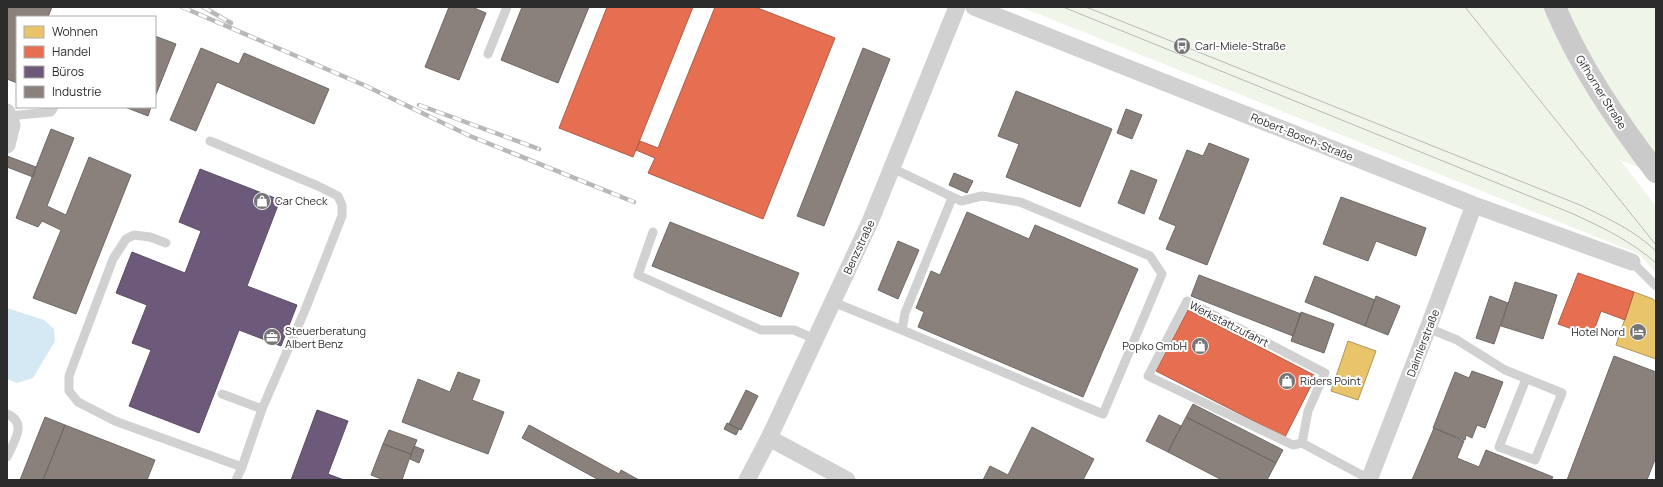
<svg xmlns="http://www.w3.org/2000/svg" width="1663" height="487" font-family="Manrope,sans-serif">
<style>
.green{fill:#f0f5ea}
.water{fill:#d4e9f3}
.homes{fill:#e9c46a;stroke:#b09657}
.shops{fill:#e76f51;stroke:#af5b46}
.offices{fill:#6d597a;stroke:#5a4c63}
.industry{fill:#8a817c;stroke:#6e6864}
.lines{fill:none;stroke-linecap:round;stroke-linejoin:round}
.lane{stroke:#d1d1d1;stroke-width:9}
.street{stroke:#d1d1d1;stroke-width:17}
.secondary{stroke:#cacaca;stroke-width:22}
.tram{stroke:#b8b8b8;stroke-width:1}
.rail-casing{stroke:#b8b8b8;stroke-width:4.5}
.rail{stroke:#fff;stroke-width:3;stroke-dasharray:9;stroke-linecap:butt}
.labels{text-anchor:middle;stroke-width:4;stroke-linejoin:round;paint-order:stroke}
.poi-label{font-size:11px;fill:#2c2c2c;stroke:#fff;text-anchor:start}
.street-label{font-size:11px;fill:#2c2c2c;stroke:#fff}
</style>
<rect width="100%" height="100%" fill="#fff"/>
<path class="green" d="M1021,7h635v167l-36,-14 36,46v67l-17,-19z"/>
<path class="water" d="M7,308l37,12 10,9 1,12 -22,37 -16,5 -10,-4z"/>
<path class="homes" d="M1634,292l19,7 3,4v56l-40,-14z
M1348,341l28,10 -18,49 -27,-9z"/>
<path class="shops" d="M607,7h86l-60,150 -74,-29z
M715,7h40l80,31 -72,181 -115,-46 7,-15 -19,-8 4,-9 18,7z
M1578,273l56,19 -9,28 -24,-9 -9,25 -34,-12z
M1188,310l128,66 -31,61 -129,-66z"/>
<path class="offices" d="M200,169l80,31 -33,86 50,19 -16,41 -42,-16 -40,103 -70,-27 22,-56 -19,-7 15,-38 -31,-12 16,-41 53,21 16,-42 -22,-9z
M317,410l31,11 -20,53 16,6h-53z"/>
<path class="industry" d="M7,7h45l-4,10h-31v66l-10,-4z
M449,7h23l14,6 -27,67 -34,-13z
M522,7h67l-31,76 -57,-23z
M155,36l21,8 -21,53z
M201,48l38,16 5,-11 85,36 -15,35 -97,-42 -21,49 -26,-11z
M863,48l27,11 -66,167 -27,-10z
M1016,91l96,38 -32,78 -74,-30 13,-33 -21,-8z
M125,107h26l-3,9z
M1126,109l16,6 -10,24 -15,-6z
M51,129l23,9 -27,68 19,9 23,-58 42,18 -55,139 -43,-16 28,-68 -19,-9 -4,6 -22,-9z
M1209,143l40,16 -42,106 -41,-16 10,-23 -17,-7 28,-69 16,6z
M7,156l29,11 -3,10 -26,-10z
M1131,170l26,10 -13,34 -26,-11z
M954,173l19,8 -6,12 -18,-8z
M1341,197l85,31 -10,28 -40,-15 -8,20 -45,-17z
M967,212l62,27 6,-14 103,44 -55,128 -165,-70 6,-15 -8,-4 15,-37 9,4z
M670,222l129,51 -18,44 -129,-51z
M898,241l21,9 -21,49 -20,-9z
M1199,275l102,39 -8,22 -102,-40z
M1315,276l60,24 -10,26 -60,-24z
M1515,282l42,13 -14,44 -42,-13z
M1376,296l24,10 -12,29 -23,-9z
M1490,296l18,7 -14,41 -18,-6z
M1301,312l33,12 -10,29 -33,-12z
M1614,356l42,16v85l-9,23h-80z
M1472,371l31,11 -18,46 -8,-3 -5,13 -6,-3 -1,5 -32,-12 22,-56 14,6z
M458,372l22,8 -8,20 32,12 -16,42 -86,-32 16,-43 32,13z
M746,390l12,6 -17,34 -12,-6z
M1193,404l90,46 -7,13 -90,-46z
M1159,415l22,11 -13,26 -22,-11z
M45,417l20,8 -22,55h-23z
M1186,417l90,46 -9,17h-45l-54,-28z
M727,423l12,6 -3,6 -12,-6z
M65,425l90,35 -8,20h-104z
M529,425l90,49 2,-4 18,10h-40l-77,-42z
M1032,427l62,32 -11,21h-100l7,-14 18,9z
M1434,428l30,13 -7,17 22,9 7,-17 67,27 -2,3h-139z
M389,430l28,10 -6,14 -28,-10z
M383,444l28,10 -9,26h-18l-13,-5z
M414,446l10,4 -5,13 -9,-4z"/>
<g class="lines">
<path class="lane" d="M488,54l19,-47
M9,116l42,-4 3,-5
M210,141l108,45 20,10 4,9v11l-37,94 -43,99
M892,168l69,33 21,-5 38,6 130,54 12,18 -59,140 -201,-84 3,-17 47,-115
M653,232l-15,43 123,55h33l21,9
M166,243l-16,-6 -16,-2 -8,4 -13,20 -44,117v15l9,11 37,19 127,46 -6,13
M1632,262l24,24
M1187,301l138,72 -17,38 -6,32 -9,2 -145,-69z
M833,302l69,28
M1428,328l29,12 48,30 57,23 -27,67 -36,-13 27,-68
M222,394l40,15 -20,58
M7,414c21,9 7,27 0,43
M1302,443l67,36"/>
<path class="street" d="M974,7l500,198 158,57
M7,112l5,13 -5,20
M769,438l78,42
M747,480l22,-42 101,-216 87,-215
M1369,480l59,-152 46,-123"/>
<path class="secondary" d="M1555,7c25,60 62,114 101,165"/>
<path class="tram" d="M1063,7l508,206c31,14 60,28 85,50
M1086,7l494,198c27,13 54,25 76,46
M1465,7l191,238"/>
<g class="rail-casing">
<path id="rail" d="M182,7l184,79 104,50 164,66
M203,7l28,16
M419,105l120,44"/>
</g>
<use href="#rail" class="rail"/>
</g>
<defs>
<g id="bus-disc" transform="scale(0.9)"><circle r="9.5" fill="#767676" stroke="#fff"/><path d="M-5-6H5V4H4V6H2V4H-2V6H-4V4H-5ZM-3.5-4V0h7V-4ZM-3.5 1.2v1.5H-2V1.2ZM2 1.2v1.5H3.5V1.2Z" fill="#fff"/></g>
<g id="shop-disc" transform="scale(0.9)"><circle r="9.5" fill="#767676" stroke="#fff"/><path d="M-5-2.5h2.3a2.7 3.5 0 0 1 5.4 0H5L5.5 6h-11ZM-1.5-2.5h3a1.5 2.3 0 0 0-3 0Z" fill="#fff"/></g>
<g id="hotel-disc" transform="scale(0.9)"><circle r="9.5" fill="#767676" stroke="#fff"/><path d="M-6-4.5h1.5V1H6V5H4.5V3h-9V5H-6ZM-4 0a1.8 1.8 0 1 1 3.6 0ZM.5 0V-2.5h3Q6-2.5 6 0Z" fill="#fff"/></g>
<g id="office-disc" transform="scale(0.9)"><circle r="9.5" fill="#767676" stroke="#fff"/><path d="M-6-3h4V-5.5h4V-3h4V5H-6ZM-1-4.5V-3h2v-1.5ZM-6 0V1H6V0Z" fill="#fff"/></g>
</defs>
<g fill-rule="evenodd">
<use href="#bus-disc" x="1182" y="46"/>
<use href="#shop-disc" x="262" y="201"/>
<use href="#hotel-disc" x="1638" y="332"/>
<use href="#office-disc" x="272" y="337"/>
<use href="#shop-disc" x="1200" y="346"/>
<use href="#shop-disc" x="1287" y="381"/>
</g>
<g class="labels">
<g class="poi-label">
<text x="1195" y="50">Carl-Miele-Straße</text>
<text x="275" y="205">Car Check</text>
<text x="285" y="335">Steuerberatung<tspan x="285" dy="13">Albert Benz</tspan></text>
<text x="1625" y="336" text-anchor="end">Hotel Nord</text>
<text x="1187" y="350" text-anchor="end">Popko GmbH</text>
<text x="1300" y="385">Riders Point</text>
</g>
<g class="street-label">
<text transform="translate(1601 92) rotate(58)" y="4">Gifhorner Straße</text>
<text transform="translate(1302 137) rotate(22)" y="4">Robert-Bosch-Straße</text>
<text transform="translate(859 247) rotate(-65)" y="4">Benzstraße</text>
<text transform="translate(1229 324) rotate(27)" y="4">Werkstattzufahrt</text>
<text transform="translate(1423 343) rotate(-69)" y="4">Daimlerstraße</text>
</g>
</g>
<rect width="1663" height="487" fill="none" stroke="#2c2c2c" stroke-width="16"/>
<rect x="16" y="16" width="140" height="92" fill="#ffffff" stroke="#ababab"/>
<rect x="24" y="26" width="20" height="12" fill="#e9c46a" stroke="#ababab"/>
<text x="52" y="36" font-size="12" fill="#2c2c2c">Wohnen</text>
<rect x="24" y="46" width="20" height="12" fill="#e76f51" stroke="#ababab"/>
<text x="52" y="56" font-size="12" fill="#2c2c2c">Handel</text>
<rect x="24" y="66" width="20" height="12" fill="#6d597a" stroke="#ababab"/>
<text x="52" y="76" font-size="12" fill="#2c2c2c">Büros</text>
<rect x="24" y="86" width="20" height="12" fill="#8a817c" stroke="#ababab"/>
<text x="52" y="96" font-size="12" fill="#2c2c2c">Industrie</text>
</svg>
